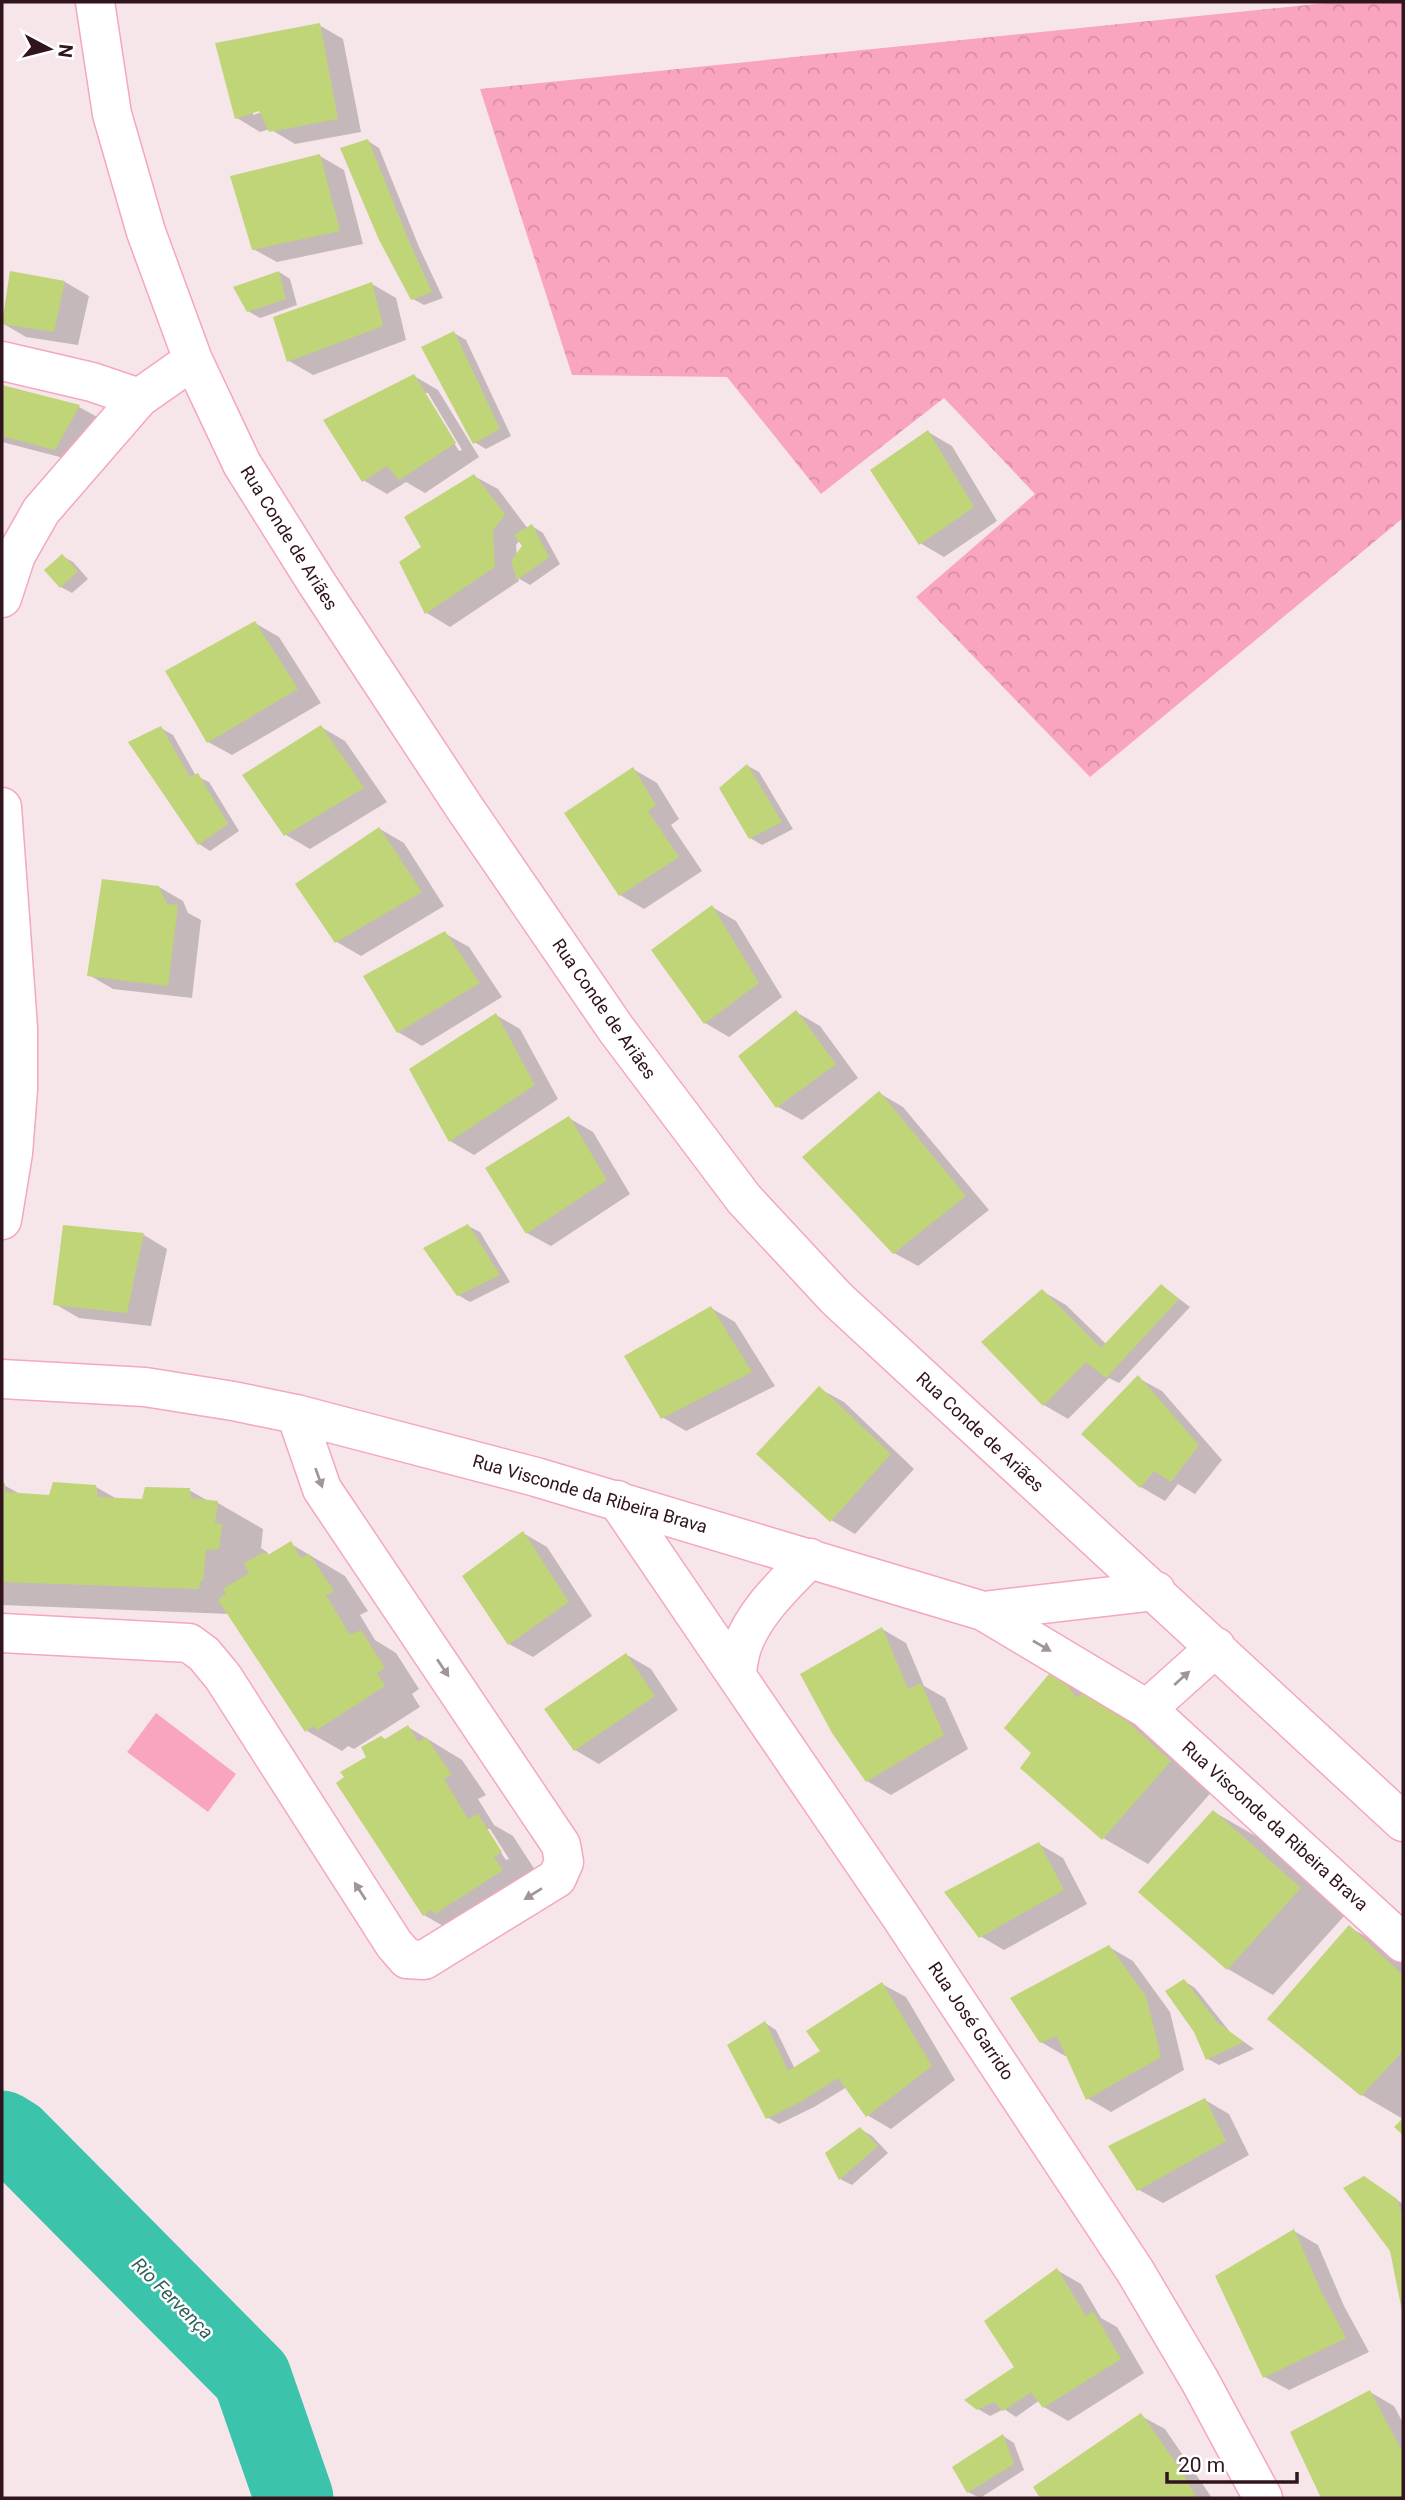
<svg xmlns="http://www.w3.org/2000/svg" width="1405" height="2500" font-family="Roboto,sans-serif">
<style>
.forest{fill:url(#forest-crowns)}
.green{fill:#faa5c0}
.shadow{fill:#0003;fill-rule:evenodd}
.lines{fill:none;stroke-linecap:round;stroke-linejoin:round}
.river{stroke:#3bc3ac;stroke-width:79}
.building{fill:#c0d578}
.minor-casing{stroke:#f4a7bf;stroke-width:41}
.minor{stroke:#fff;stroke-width:38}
.oneway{fill:#a2959a}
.labels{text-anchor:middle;stroke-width:5;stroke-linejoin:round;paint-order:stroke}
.street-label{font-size:18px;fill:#30141e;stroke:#fff}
.water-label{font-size:19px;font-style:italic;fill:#2c6157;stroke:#fff}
</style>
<defs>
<pattern id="forest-crowns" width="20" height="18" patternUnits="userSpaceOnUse" patternTransform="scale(1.75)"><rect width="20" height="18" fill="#faa5c0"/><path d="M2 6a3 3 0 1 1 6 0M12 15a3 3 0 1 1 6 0" fill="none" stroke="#d78da5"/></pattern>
</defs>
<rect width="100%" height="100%" fill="#f6e6ea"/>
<path class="forest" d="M1336,2h67v516l-313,259 -174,-180 119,-103 -91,-96 -123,96 -94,-117 -155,-2 -92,-286z"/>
<path class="green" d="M156,1713l80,61 -28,38 -81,-60z"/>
<path class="shadow" d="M319,25l24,14 18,93 -66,12 -25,-15 -10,3 -23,-14zM268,110l-15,5v-4z
M368,141l11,7 40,99 24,51 -19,7 -11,-6z
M320,156l24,14 19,74 -86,18 -24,-13z
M279,272l11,7 7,26 -37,13 -12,-7z
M11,273l54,9 24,14 -11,49 -52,-8 -24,-14z
M372,284l24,14 10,42 -93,35 -24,-14z
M454,333l12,7 45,96 -25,13 -12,-7z
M414,376l24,14 41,67 -54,36 -19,-11 -19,12 -24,-14zM424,393h4l34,57 -3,1z
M2,387l77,20 24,13 -24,42 -77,-20z
M928,432l24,14 45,75 -53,36 -24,-14z
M474,476l24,13 30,40 4,-3 11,7 17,31 -30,21 -12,-7 1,3 -69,46 -23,-14 -4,-66zM520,540l4,6 -7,10 -1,-11z
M62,556l11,6 15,17 -16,14 -11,-6z
M255,623l24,14 42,66 -89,52 -24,-13z
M321,727l24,14 42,61 -77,47 -24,-14z
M161,728l12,7 23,41 13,6 30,49 -29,20 -11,-7z
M748,766l11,6 34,57 -31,16 -12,-7z
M633,769l24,14 22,36 -8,6 31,46 -58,38 -24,-14z
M380,829l24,14 40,63 -83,50 -24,-14z
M159,887l24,14 5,12 13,7 -9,78 -79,-9 -24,-14z
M712,907l24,14 46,76 -53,40 -24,-14z
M444,933l25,14 33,50 -80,49 -24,-14z
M796,1012l24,14 38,52 -56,42 -24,-13z
M496,1015l24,14 38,70 -84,56 -24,-14z
M879,1093l24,14 86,103 -71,56 -24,-13z
M569,1118l24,14 37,62 -79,52 -24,-13z
M468,1226l12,6 30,50 -40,20 -12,-7z
M144,1235l23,14 -16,77 -72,-8 -24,-14z
M1162,1286l28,21 -71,76 -10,-5 -41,41 -24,-14 -60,-63 58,-51 24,14 40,39z
M711,1308l24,14 40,64 -89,45 -24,-14z
M1138,1378l24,13 60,69 -27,34 -17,-10 -13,17 -24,-14 -57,-53z
M820,1389l24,13 70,67 -59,65 -24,-14z
M2,1484l20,11 29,2 45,-10 21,12 26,2 46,-11 21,12 8,1 45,26 -2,19 6,4 2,4 22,-12 54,32 23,35 -8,4 15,25 21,13 23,36 -7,5 8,13 -66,42 -6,-3 -6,5 -35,-20 -77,-117 -228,-9z
M523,1533l24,14 45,69 -59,41 -24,-13z
M882,1629l24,14 18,43 21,12 23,51 -77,46 -24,-14z
M627,1655l24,14 27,41 -79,54 -24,-14z
M1054,1670l80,45 81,73 -67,76 -45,-26 -70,-85z
M408,1727l54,33 24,35 -8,4 16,26 19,11 24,37 -78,62 -35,-20 -56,-157 17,-18zM485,1829h5l19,30 -3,1z
M1214,1812l45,26 86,77 -72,80 -45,-26z
M1039,1844l24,14 24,46 -83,46 -24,-14z
M1349,1927l46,26 8,8v158l-41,-24z
M1109,1947l24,14 37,51 14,58 -73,42 -24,-14 -20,-43 -2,1 -24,-14z
M1184,1981l11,7 35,44 24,17 -35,16 -11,-6z
M882,1984l24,13 49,83 -64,49 -24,-14 -20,-28 -33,20 -35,17 -12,-7 -2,-94 11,7 19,39 27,-18z
M1205,2100l24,14 20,41 -86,48 -24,-13z
M860,2129l12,7 16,17 -36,32 -12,-6z
M1376,2185l27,19v108l-12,-61z
M1294,2231l24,14 26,61 25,46 -80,38 -24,-13z
M1057,2270l24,14 20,34 16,9 27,46 -76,48 -24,-14 -4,-7 -24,17 -12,-8 -14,7 -12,-7 44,-35z
M1370,2392l24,14 9,17v75h-80l-31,-66z
M1141,2416l24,13 47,69h-170l-7,-10z
M1003,2436l11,7 10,27 -44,28 -12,-6z"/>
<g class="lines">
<path class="river" d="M2,2130l13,8 237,239 42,121"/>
</g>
<path class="building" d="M320,23l18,96 -69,13 -10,-21 -24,8 -20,-76z
M368,139l40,100 24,53 -21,8 -32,-60 -39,-92z
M320,154l20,77 -88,19 -22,-74z
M10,271l55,10 -11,51 -52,-8z
M279,271l7,28 -39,13 -14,-25z
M372,282l11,44 -96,36 -14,-45z
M454,331l46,98 -27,15 -52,-97z
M414,374l42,69 -57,37 -12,-14 -25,16 -39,-62z
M2,385l78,20 -25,45 -53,-14z
M928,430l46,77 -55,38 -49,-75z
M474,474l31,40 -12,17 2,36 -70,47 -26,-52 22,-15 -17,-30z
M532,524l17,33 -32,23 -6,-19 11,-15 -8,-11z
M62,554l16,17 -18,17 -16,-18z
M255,621l43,68 -91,54 -42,-72z
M321,725l43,63 -80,48 -42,-61z
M161,726l29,51 8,-4 30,51 -30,21 -70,-103z
M747,764l35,58 -33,17 -30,-51z
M633,767l23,38 -8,6 31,46 -60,39 -55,-83z
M379,827l43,65 -87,51 -40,-59z
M102,879l57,7 8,18 11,1 -10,81 -81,-10z
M712,905l47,78 -55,41 -53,-74z
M445,931l35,52 -83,50 -34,-57z
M796,1010l40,54 -60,44 -38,-52z
M496,1013l39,72 -86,57 -40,-73z
M879,1091l87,105 -73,58 -91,-97z
M569,1116l38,64 -81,54 -41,-66z
M468,1224l32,51 -43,21 -34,-48z
M63,1225l81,8 -17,80 -74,-8z
M1161,1284l18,15 -73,79 -20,-16 -43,44 -62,-64 61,-53 59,59z
M711,1306l41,66 -91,47 -37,-63z
M1138,1375l61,70 -28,37 -17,-11 -14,17 -59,-54z
M819,1386l72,68 -61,68 -74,-68z
M53,1482l43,3 2,12 44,2 3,-12 45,1 1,10 27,3 -3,22 7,1 -3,25 -13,1 -3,31h-3l-1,8 -197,-7v-99h3v9l44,3z
M523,1531l46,71 -61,43 -46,-69z
M291,1541l10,17 8,-4 25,37 -8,4 24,40 11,-5 24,38 -8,5 8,13 -68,44 -4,-4 -8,6 -87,-132 8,-7 -3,-4 26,-16 -5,-10 20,-11 4,3z
M882,1627l26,62 13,-6 23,52 -78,47 -34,-49 -32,-59z
M626,1653l29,43 -81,55 -30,-42z
M1054,1668l23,30 12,-11 82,74 -69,79 -82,-72 11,-15 -27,-25z
M408,1725l10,17 8,-5 26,38 -8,4 24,40 10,-5 24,38 -8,5 9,13 -68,44 -4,-4 -8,6 -87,-133 8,-6 -4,-5 26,-15 -5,-10 20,-11 4,3z
M1213,1810l88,78 -74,82 -89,-78z
M1039,1842l25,48 -85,48 -35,-46z
M1349,1925l54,50v76l-42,45 -94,-77z
M1109,1945l37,51 15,61 -75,43 -29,-64 -17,7 -30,-45z
M1184,1979l34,44 26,19 -38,18 -12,-28 -29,-41z
M882,1982l50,84 -66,51 -28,-39 -36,23 -36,18 -39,-74 38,-24 23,50 32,-20 -14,-20z
M1205,2098l21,43 -89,50 -29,-45z
M1403,2118v17l-9,-8z
M860,2127l18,19 -39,34 -14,-27z
M1364,2176l33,23 6,19v98l-13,-65 -47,-63z
M1294,2229l27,62 25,47 -83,40 -48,-102z
M1057,2268l29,48 7,-5 28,48 -78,49 -12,-16 -28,19 -9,-9 -17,8 -13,-10 50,-33 -30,-46z
M1370,2390l33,63v43l-4,2h-78l-31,-66z
M1141,2413l39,56 17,29h-157l-7,-11z
M1003,2434l11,30 -47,29 -15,-26z"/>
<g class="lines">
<g class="minor-casing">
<path id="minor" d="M95,2l17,112 34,118 47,128 49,104 74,118 148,225 152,222 128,170 93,100 566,523
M2,361l90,21 47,16
M2,598l14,-43 25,-44 98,-113 54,-38
M2,807l16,221v61l-5,64 -11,67
M2,1379l143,8 88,14 63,13 240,63 447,134 164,98 256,234
M617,1500l119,175
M810,1558c-25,26 -56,54 -68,89 -3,9 -4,19 -6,28l165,242 234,354 65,110 63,117
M983,1611l173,-20
M2,1633l187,10 15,11 19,23 171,267 13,15 17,1 133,-82 7,-16 -3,-17 -239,-356 -26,-75
M1147,1709l69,-62"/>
</g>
<use href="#minor" class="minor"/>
</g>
<defs><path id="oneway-solid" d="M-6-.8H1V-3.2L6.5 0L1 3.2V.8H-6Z" transform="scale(1.75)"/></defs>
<g class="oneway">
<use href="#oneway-solid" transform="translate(319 1478) rotate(70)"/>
<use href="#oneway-solid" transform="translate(1042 1646) rotate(30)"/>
<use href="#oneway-solid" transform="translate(443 1668) rotate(56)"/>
<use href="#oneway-solid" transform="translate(1182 1678) rotate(-42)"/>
<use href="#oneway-solid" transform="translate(360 1891) rotate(-123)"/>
<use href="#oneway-solid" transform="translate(533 1894) rotate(148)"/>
</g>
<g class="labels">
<g class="street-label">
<text transform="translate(289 538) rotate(58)" y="6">Rua Conde de Ariães</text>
<text transform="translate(604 1009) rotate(55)" y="6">Rua Conde de Ariães</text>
<text transform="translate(980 1432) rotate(43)" y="6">Rua Conde de Ariães</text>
<text transform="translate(590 1494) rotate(16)" y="6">Rua Visconde da Ribeira Brava</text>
<text transform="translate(1275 1826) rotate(42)" y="6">Rua Visconde da Ribeira Brava</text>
<text transform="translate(971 2021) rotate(56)" y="6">Rua José Garrido</text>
</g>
<g class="water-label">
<text transform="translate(173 2298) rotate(45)" y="7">Rio Fervença</text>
</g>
</g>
<rect width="1405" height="2500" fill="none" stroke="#30141e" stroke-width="7"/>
<g transform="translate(49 49) rotate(97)" stroke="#ffffff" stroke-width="5" paint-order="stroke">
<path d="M0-5L12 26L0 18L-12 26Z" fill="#30141e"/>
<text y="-10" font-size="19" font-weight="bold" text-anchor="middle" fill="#30141e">N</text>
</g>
<path d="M1167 2472v10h130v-10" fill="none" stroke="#30141e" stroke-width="3.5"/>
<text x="1178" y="2472" font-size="21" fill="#30141e" stroke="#ffffff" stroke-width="5" paint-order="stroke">20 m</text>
</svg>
